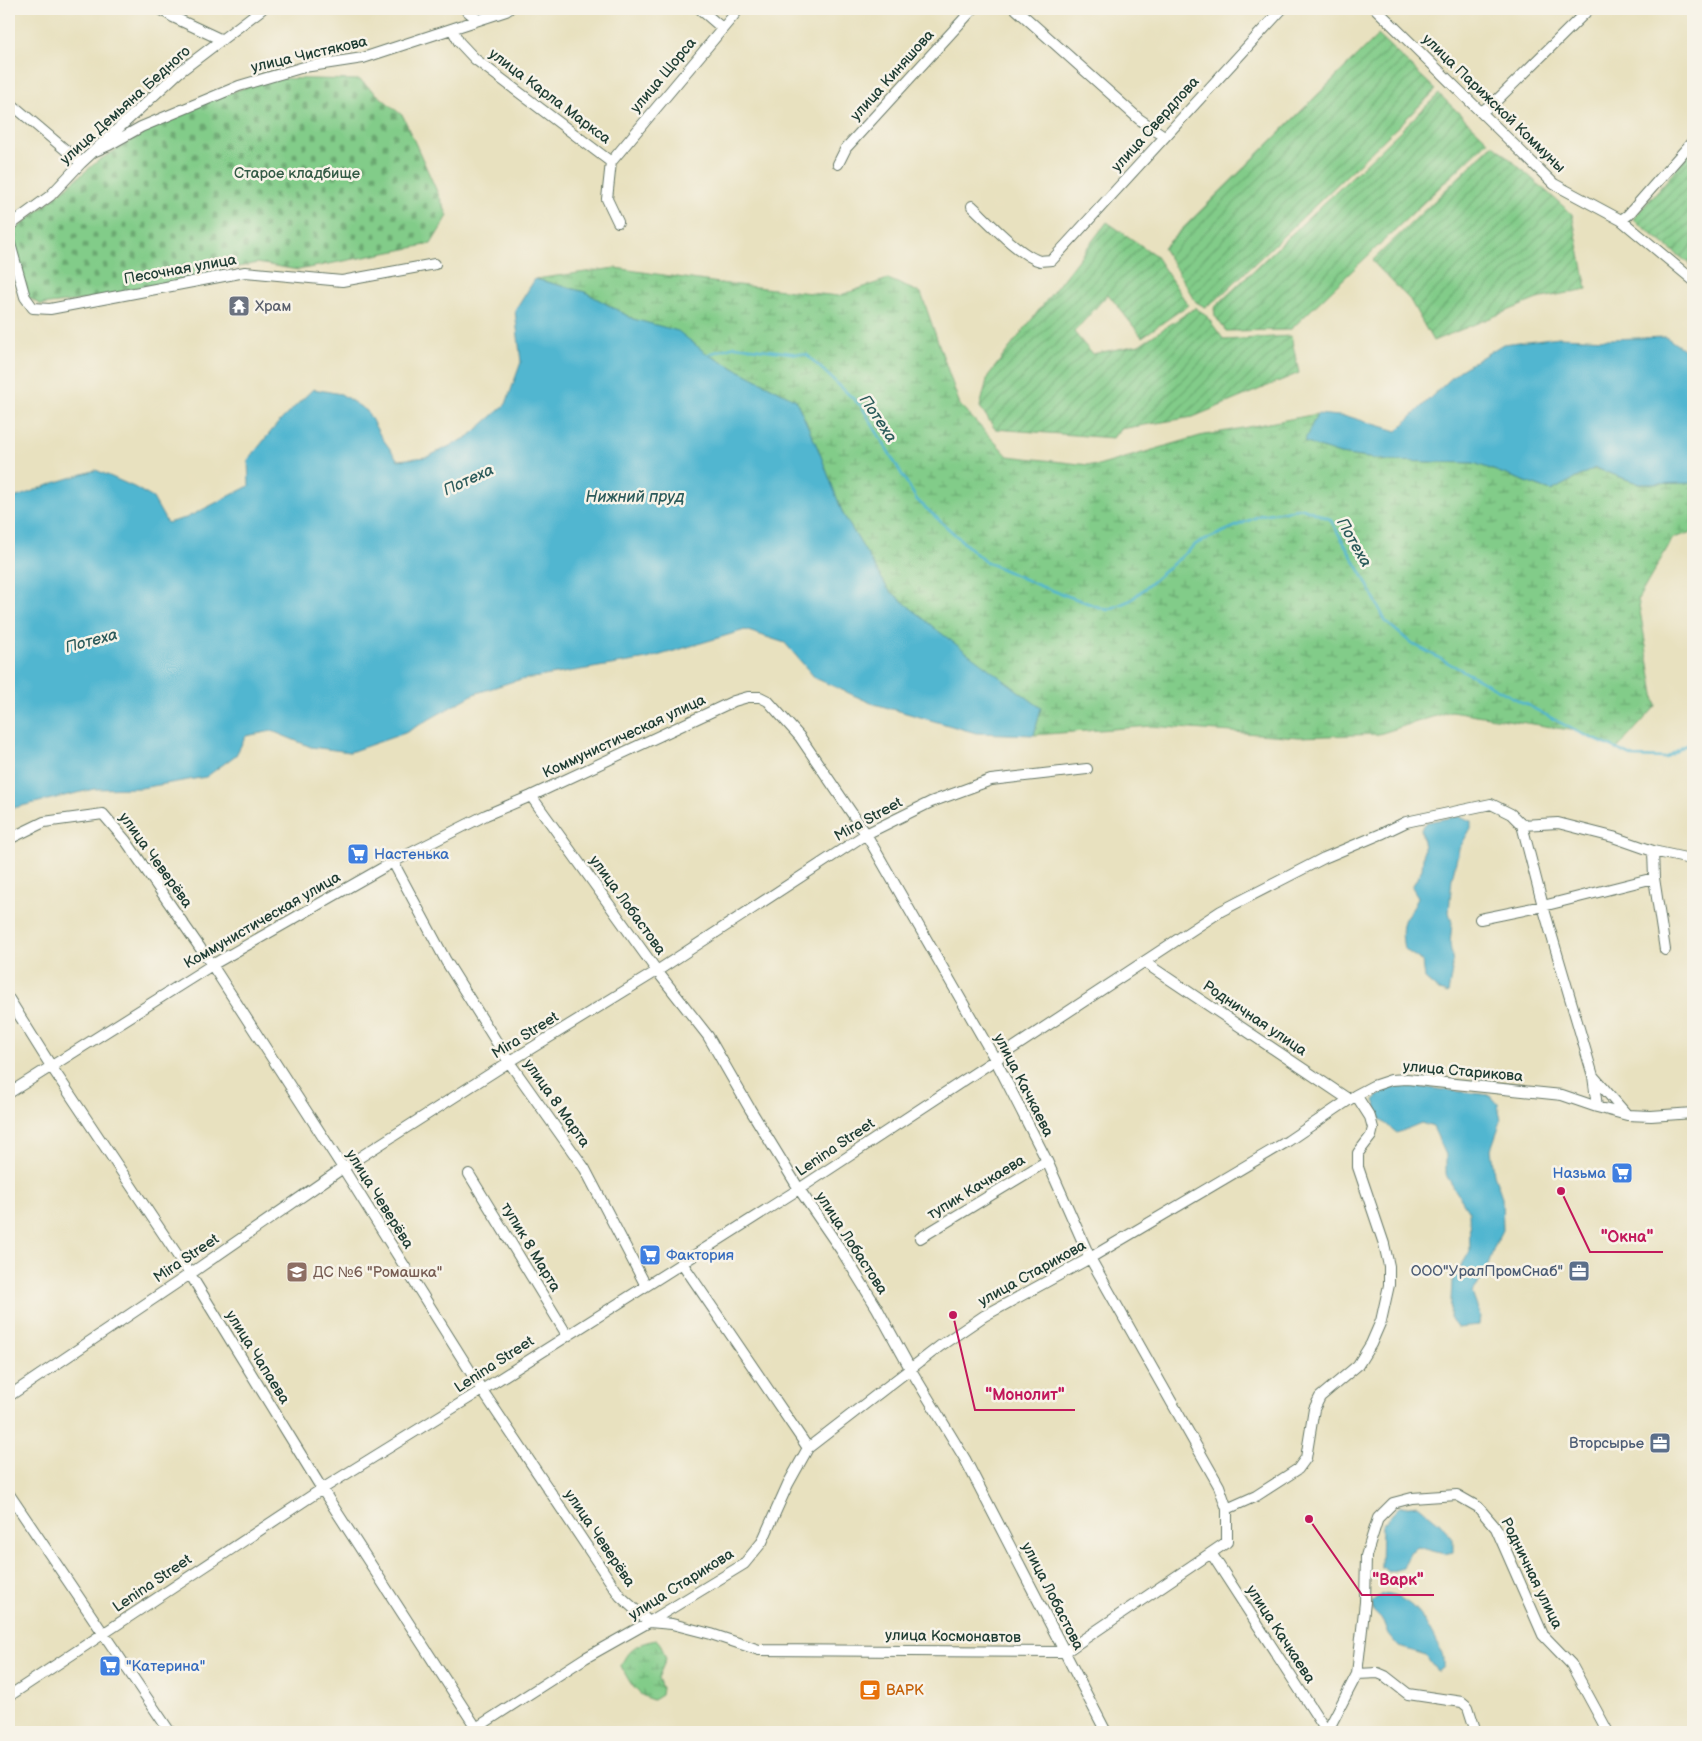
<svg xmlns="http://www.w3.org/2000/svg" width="1702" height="1741" font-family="'Balsamiq Sans',sans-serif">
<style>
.wetland{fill:url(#wetland-marsh);stroke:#50845e}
.cemetery{fill:url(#cemetery-stones);stroke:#50845e}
.garden{fill:url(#garden-furrows);stroke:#50845e}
.water{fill:#51b6d0;stroke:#387a82}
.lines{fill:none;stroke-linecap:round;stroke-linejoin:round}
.stream{stroke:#51b6d0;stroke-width:2.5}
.minor-casing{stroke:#657665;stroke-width:12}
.minor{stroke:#fff;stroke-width:10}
.labels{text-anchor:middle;stroke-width:5;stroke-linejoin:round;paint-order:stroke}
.street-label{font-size:15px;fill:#1f3d34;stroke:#f7f3e8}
.park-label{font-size:15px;fill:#335a45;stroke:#f7f3e8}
.worship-label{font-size:15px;fill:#5b616d;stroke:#f7f3e8;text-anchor:start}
.shop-label{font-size:15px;fill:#366cbe;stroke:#f7f3e8;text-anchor:start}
.service-label{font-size:15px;fill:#4e5e75;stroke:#f7f3e8;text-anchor:end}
.education-label{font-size:15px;fill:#785e54;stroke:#f7f3e8;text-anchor:start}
.food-label{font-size:15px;fill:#c56008;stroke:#f7f3e8;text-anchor:start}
.water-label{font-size:16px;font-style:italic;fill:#2c5b5b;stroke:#f7f3e8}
.leader{fill:none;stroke:#c2185b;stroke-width:2}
.callout-dot{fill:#c2185b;stroke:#f7f3e8;stroke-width:2}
.callout-label{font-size:16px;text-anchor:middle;font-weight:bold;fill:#c2185b;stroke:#f7f3e8;stroke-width:5;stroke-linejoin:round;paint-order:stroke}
</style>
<defs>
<pattern id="wetland-marsh" width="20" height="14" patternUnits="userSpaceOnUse" patternTransform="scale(1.25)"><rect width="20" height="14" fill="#82cc89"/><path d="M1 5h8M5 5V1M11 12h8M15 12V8" fill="none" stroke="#6aa771"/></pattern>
<pattern id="cemetery-stones" width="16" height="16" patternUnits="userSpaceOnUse" patternTransform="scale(1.25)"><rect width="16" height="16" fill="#82cc89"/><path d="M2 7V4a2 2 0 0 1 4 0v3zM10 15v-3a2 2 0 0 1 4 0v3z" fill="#6aa771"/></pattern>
<pattern id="garden-furrows" width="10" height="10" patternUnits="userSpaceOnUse" patternTransform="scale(1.25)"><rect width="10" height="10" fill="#82cc89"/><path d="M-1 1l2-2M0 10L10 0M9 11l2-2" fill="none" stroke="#6aa771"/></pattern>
</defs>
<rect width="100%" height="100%" fill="#f7f3e8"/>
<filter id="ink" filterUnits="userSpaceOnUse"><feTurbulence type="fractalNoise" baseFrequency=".02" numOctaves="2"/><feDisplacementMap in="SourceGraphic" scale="10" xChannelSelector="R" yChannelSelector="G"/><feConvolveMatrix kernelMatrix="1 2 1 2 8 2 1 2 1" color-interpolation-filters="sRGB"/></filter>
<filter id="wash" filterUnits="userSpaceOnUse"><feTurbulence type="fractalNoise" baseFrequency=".0096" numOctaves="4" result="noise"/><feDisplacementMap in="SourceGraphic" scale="20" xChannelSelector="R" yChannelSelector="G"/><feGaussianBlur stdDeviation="1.12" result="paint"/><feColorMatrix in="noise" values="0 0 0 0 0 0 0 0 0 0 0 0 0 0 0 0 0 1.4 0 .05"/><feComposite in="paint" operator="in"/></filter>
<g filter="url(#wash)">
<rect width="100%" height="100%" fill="#e8e1bf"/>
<path class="wetland" d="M615,268l104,15 119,13 50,-17 33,14 39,112 48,51 90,10 102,-30 117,-22 -12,28 35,12 50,7 84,2 77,28 44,-23 45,16 53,-1v49l-20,6 -35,61 18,107 -39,43 -41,-18 -125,-20 -72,23 -80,3 -148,-11 -117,9 7,-27 -105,-78 -48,-41 -45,-75 -24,-63 -23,-51 -89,-46 -30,-23 -44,-12 -48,-27 -50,-13z
M657,1640l4,5 5,14 -8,19 4,10 -1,7 -8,5c-17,-4 -24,-19 -32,-34 7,-18 17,-23 36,-26z"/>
<path class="cemetery" d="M271,78l89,2 43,36 45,100 -17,28 -133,26 -41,-7 -157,35 -59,7 -13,-8 -17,-59 2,-6 86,-72 84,-50z"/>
<path class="garden" d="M1378,35l58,55 -223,213 -8,4 -9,-5 -33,-54z
M1439,94l49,47 -198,189 -64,1 -11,-15 -1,-8z
M1493,144l79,70 15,75 -50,10 -104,42 -23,-41 -38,-39z
M1693,150v117l-60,-48z
M1107,222l48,33 33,50 -46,32 -34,-43 -34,38 18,22 47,-9 56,-37 10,6 19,26 67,-4 8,37 -106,44 -73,12 -7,9 -118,-9 -15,-22 8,-31z"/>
<path class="water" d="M535,279l50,13 48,27 45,12 29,23 89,46 23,51 24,63 45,75 49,41 104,78 -7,27 -58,-2 -105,-30 -56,-25 -30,-35 -40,-13 -98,29 -133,22 -40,13 -69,39 -55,19 -39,-5 -39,-16 -26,5 -10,19 -30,22 -65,11 -47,1 -85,20v-311l8,-1 40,-15 39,-12 38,17 19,11 14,25 19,-5 63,-32 -1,-26 30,-37 35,-34 28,5 26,17 13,24 18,25 29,-3 41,-20 38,-33 15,-42 -6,-51z
M1559,337l51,2 56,-2 27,19v127l-53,1 -45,-16 -44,23 -77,-28 -84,-2 -50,-7 -36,-12 13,-28 33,3 47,14 32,-32 30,-28 44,-27z
M1460,816l11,5v7l-12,21 -7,29 -3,34 3,11 -2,21 3,20 -5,30 -9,-3 -14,-12 -2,-17 -19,-13c-2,-11 -4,-26 4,-35 6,-7 7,-9 10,-17l-6,-10 10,-18 2,-21 -3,-19 6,-7z
M1403,1085l87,10 8,9 3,17 -10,28 3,25 8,23 1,33 -9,18 -11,30 -11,15 8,22 -1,11 -22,2 -7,-11 2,-35 18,-31 -1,-39 -23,-37v-20l-13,-28 -12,-4 -24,10 -16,-13 -7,-20 12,-11z
M1418,1505l22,18 13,16v13l-9,2 -26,-7 -8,5 -7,16 -15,4 -7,-6 1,-41 17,-18z
M1382,1594c28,2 40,21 52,44 6,14 10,12 9,29l-6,5 -11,-17 -27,-8 -11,-13 -5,-13 -10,-10 -1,-10z"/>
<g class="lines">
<path class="stream" d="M706,355l29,-9 72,9 55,52 55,93 67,61 56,25 67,24 24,-10 65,-56 65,-29 42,-7 27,11 33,57 23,46 25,21 165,88 58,26 32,1 27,-18"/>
</g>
</g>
<g filter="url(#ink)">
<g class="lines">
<g class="minor-casing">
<path id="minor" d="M160,9l13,8 49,23
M465,9l13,11
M700,9l22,19
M1016,9l123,110 25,17
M1376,9l178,175 67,36 72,60
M452,29l7,13 16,17 136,103 -4,37 11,23
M9,102l72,61
M1481,112l15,-11 93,-92
M93,152l16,-7 32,-18 98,-41 65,-19 59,-9 143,-47 3,-2
M611,162l128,-153
M838,164l8,-16 127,-139
M972,206c15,14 48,50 68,55 3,0 8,-1 12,-1l230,-251
M1621,220l7,-5 65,-74
M9,226l41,-30 31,-33 97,-90 84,-64
M9,240l16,57 8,11 17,1 195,-37 97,9 93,-17
M531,796l126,175 51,65 42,73 49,80 44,64 34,55 34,62 54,89 141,273
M1522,825l36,-2 55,14 40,14 37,8 3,2
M9,839l35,-17 59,-8 23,27 86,124 131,203 139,222 138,206 29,26 23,2 39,10 48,16 306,2 162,-110v-33l-8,-23 -129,-228 -43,-97 -52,-102 -129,-225 -66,-97 -32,-36 -8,-4h-12l-14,4 -203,95 -45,19 -93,47 -181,103 -203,128
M1653,851l1,27 11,72
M393,862l53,99 63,101 76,107 61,117
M1480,919l63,-13 111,-28
M1144,962l204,137
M9,999l42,67 139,208 132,215 157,243
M1593,1076l34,39
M469,1174l98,161
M920,1238l127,-77
M682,1263l126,185
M9,1396l181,-122 153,-106 166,-106 148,-91 209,-137 65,-32 60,-22 96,-11
M9,1494l161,238
M1227,1509l29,-13 42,-27 8,-11 8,-49 6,-12 38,-32 13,-21 10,-23 8,-36v-19l-5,-22 -26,-77v-14l13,-17 2,-8 -3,-11 -14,-22
M1211,1553l116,179
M1357,1674l21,-1 7,3 23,18 54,8 6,5 8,25
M9,1696l313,-207 160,-99 317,-201 422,-278 103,-53 57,-24 25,-12 85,-18 20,10 11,11 21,81 50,170 4,31
M470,1732l115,-74 64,-36 95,-58 18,-22 26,-58 20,-36 132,-102 44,-30 106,-58 198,-117 68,-46 17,-9 18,-6 16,-1 155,16 35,12 30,8 24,1 42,-3
M1327,1732l30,-58 8,-72 1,-46 12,-38 15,-15 19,-5 45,-3 21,12 18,21 47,107 28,29 37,68"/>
</g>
<use href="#minor" class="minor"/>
</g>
</g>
<defs>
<g id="temple-square" transform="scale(1.125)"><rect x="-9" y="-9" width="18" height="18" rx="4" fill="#6b7280" stroke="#f7f3e8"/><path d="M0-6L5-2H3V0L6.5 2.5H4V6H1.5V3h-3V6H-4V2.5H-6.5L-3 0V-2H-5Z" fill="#fff"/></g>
<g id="supermarket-square" transform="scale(1.125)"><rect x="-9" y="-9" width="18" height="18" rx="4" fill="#3f7fe0" stroke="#f7f3e8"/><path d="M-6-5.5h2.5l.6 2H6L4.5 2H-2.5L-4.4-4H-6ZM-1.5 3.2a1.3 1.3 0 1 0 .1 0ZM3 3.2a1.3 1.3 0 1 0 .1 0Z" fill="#fff"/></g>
<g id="office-square" transform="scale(1.125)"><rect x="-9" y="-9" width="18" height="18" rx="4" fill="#5c6f8a" stroke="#f7f3e8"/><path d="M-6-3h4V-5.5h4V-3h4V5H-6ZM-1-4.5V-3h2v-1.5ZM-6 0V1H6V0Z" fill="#fff"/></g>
<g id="school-square" transform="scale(1.125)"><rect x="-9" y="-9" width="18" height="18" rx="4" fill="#8d6e63" stroke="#f7f3e8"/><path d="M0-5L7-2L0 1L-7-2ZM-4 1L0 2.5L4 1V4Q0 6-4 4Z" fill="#fff"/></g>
<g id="cafe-square" transform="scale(1.125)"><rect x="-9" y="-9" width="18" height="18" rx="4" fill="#e8710a" stroke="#f7f3e8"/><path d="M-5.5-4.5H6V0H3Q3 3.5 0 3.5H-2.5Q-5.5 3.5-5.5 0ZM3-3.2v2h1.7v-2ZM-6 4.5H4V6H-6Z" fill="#fff"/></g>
</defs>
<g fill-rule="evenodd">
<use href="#temple-square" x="239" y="306"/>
<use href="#supermarket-square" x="358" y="854"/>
<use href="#supermarket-square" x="1622" y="1173"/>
<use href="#supermarket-square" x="650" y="1255"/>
<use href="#office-square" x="1579" y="1271"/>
<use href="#school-square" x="297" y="1272"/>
<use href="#office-square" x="1660" y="1443"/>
<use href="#supermarket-square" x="110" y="1666"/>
<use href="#cafe-square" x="870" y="1690"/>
</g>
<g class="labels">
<g class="street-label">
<text transform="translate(309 54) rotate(-13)" y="5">улица Чистякова</text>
<text transform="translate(663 75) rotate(-50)" y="5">улица Щорса</text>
<text transform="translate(892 75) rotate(-48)" y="5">улица Киняшова</text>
<text transform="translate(550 96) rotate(37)" y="5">улица Карла Маркса</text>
<text transform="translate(1494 103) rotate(44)" y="5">улица Парижской Коммуны</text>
<text transform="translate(125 105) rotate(-42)" y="5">улица Демьяна Бедного</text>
<text transform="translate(1155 124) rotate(-48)" y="5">улица Свердлова</text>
<text transform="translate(180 269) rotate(-10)" y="5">Песочная улица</text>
<text transform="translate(624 736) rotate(-25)" y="5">Коммунистическая улица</text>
<text transform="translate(868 819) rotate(-29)" y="5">Mira Street</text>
<text transform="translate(156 860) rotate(54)" y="5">улица Чеверёва</text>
<text transform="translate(628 905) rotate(54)" y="5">улица Лобастова</text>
<text transform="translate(262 920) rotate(-30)" y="5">Коммунистическая улица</text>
<text transform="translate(1255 1018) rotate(34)" y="5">Родничная улица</text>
<text transform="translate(525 1035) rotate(-32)" y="5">Mira Street</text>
<text transform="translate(1463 1071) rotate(5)" y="5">улица Старикова</text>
<text transform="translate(1024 1085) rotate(63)" y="5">улица Качкаева</text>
<text transform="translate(557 1103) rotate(55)" y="5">улица 8 Марта</text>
<text transform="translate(835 1147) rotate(-34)" y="5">Lenina Street</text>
<text transform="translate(976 1187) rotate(-31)" y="5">тупик Качкаева</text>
<text transform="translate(380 1199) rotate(58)" y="5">улица Чеверёва</text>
<text transform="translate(852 1243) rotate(57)" y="5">улица Лобастова</text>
<text transform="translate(531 1247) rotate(59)" y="5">тупик 8 Марта</text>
<text transform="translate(186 1258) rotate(-34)" y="5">Mira Street</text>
<text transform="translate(1032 1273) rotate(-29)" y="5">улица Старикова</text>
<text transform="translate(258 1357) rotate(58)" y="5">улица Чапаева</text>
<text transform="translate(494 1364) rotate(-33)" y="5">Lenina Street</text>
<text transform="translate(600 1538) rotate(56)" y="5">улица Чеверёва</text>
<text transform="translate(1532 1573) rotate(64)" y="5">Родничная улица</text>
<text transform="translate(152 1583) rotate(-34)" y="5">Lenina Street</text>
<text transform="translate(681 1584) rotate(-32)" y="5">улица Старикова</text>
<text transform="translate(1053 1596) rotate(63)" y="5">улица Лобастова</text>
<text transform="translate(1281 1634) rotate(57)" y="5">улица Качкаева</text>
<text transform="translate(953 1636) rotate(1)" y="5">улица Космонавтов</text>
</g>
<g class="park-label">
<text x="297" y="178">Старое кладбище</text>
</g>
<g class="worship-label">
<text x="255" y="311">Храм</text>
</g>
<g class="shop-label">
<text x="374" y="859">Настенька</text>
<text x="1606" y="1178" text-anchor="end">Назьма</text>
<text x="666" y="1260">Фактория</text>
<text x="126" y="1671">"Катерина"</text>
</g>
<g class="service-label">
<text x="1563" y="1276">ООО"УралПромСнаб"</text>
<text x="1644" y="1448">Вторсырье</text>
</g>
<g class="education-label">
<text x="313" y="1277">ДС №6 "Ромашка"</text>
</g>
<g class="food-label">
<text x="886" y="1695">ВАРК</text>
</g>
<g class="water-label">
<text transform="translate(879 418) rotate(56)" y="6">Потеха</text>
<text transform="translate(468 479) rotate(-25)" y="6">Потеха</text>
<text x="635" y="502">Нижний пруд</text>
<text transform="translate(1355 542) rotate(60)" y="6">Потеха</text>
<text transform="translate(91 640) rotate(-15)" y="6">Потеха</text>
</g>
</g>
<path class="leader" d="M1561 1191L1590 1252H1663M953 1315L975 1410H1075M1309 1519L1362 1595H1434"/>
<g class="callout-dot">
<circle cx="1561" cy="1191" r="5"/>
<circle cx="953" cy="1315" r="5"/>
<circle cx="1309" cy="1519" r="5"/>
</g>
<g class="callout-label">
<text x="1627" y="1242">"Окна"</text>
<text x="1025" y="1400">"Монолит"</text>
<text x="1398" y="1585">"Варк"</text>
</g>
<rect width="1702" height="1741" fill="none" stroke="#f7f3e8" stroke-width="30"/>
</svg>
